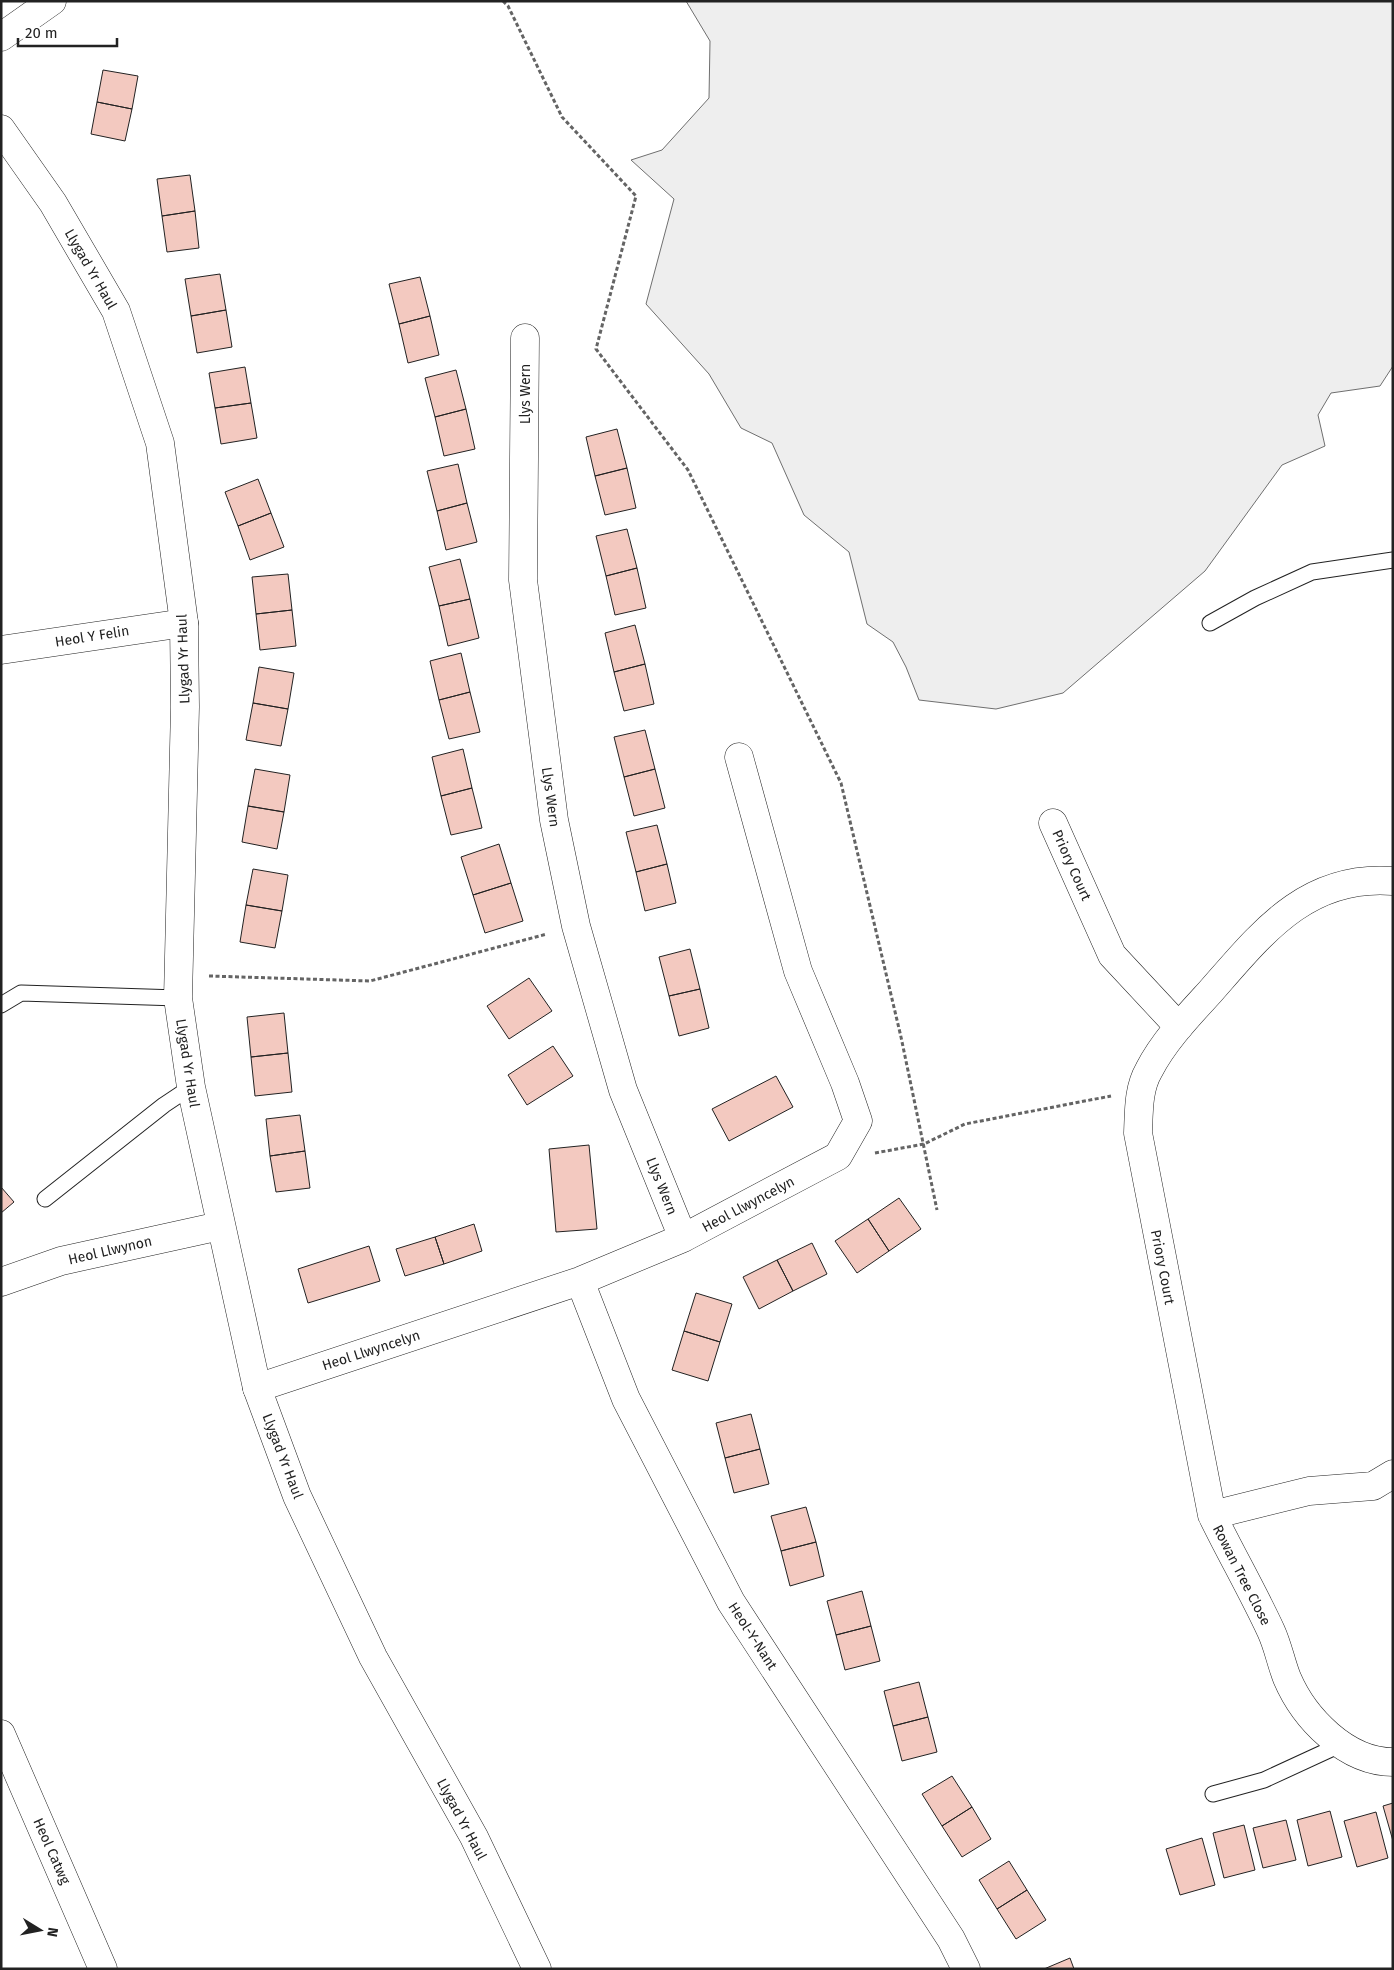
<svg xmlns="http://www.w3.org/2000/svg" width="1394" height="1970" font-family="'Fira Sans',sans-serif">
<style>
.green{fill:#eee;stroke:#6f6f6f}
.building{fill:#f3c9c0;stroke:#222}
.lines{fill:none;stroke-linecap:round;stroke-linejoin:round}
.service-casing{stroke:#222;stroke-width:17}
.minor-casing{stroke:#222;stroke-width:29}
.tertiary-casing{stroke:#222;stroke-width:29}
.path{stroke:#646464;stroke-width:3;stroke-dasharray:4 2.5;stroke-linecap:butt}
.service{stroke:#fff;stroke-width:15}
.minor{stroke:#fff;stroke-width:28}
.tertiary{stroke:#fff;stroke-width:28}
.labels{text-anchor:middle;stroke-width:4;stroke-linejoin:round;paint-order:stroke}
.street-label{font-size:14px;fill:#222;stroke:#fff}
</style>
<rect width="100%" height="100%" fill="#fff"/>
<path class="green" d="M686,1h707v365l-13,20 -49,7 -13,22 7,31 -43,19 -77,106 -142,122 -67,16 -77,-9 -13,-33 -13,-25 -26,-18 -18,-72 -45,-37 -32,-72 -31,-15 -32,-54 -63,-70 28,-105 -43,-39 31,-10 47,-52 1,-57z"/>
<path class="building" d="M103,70l35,6 -6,33 -35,-7z
M97,102l35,7 -7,32 -34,-7z
M190,175l5,36 -33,5 -5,-37z
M195,211l4,37 -32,4 -5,-36z
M220,274l6,36 -35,6 -6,-37z
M420,277l10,39 -31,8 -10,-40z
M226,310l6,37 -35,6 -6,-37z
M430,316l9,39 -31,8 -9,-39z
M245,367l6,36 -36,5 -6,-35z
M456,370l10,39 -31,8 -10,-39z
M251,403l6,35 -36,6 -6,-36z
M466,409l9,40 -31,7 -9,-39z
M617,429l10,39 -32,8 -9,-39z
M458,464l9,39 -30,8 -10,-40z
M627,468l9,40 -31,7 -10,-39z
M258,479l13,34 -33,13 -13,-34z
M467,503l10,39 -31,8 -9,-39z
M271,513l13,34 -34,13 -12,-34z
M627,529l10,39 -31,8 -10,-40z
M460,559l10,40 -31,7 -10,-39z
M637,568l9,40 -31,7 -9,-39z
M288,574l4,36 -36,4 -4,-37z
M470,599l9,39 -31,8 -9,-40z
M292,610l4,36 -36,4 -4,-36z
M635,625l10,39 -31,8 -9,-39z
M461,653l9,39 -31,8 -9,-39z
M645,664l9,40 -30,7 -10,-39z
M259,667l35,6 -6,36 -35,-6z
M470,692l10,40 -31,7 -10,-39z
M253,703l35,6 -7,37 -35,-6z
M645,730l10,39 -31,8 -10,-40z
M463,749l9,39 -31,8 -9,-39z
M255,769l35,6 -6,37 -36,-6z
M655,769l10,39 -31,8 -10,-39z
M472,788l10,40 -31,7 -10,-39z
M248,806l36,6 -7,37 -35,-7z
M657,825l10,39 -31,8 -10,-40z
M499,844l12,39 -38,12 -12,-38z
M667,864l9,39 -31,8 -9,-39z
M253,869l35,6 -6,36 -36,-6z
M511,883l12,38 -38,12 -12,-38z
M246,905l36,6 -7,37 -35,-6z
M690,949l10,40 -31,7 -10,-39z
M529,978l23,33 -43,28 -22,-33z
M700,989l9,39 -30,8 -10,-40z
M284,1013l4,40 -37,4 -4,-40z
M553,1046l20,30 -46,29 -19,-30z
M288,1053l4,39 -37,4 -4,-39z
M776,1076l17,31 -64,34 -17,-32z
M300,1115l5,36 -35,5 -4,-37z
M589,1145l8,84 -41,3 -7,-83z
M305,1151l5,37 -34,4 -6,-36z
M1,1187l13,15 -13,11z
M899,1198l22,31 -32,22 -21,-32z
M868,1219l21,32 -32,22 -22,-32z
M474,1224l8,27 -38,13 -9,-27z
M435,1237l9,27 -39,12 -9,-27z
M812,1243l15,31 -34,17 -16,-31z
M369,1246l11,35 -72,22 -10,-34z
M777,1260l16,31 -34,18 -16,-32z
M696,1293l36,11 -12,38 -36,-11z
M684,1331l36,11 -12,39 -36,-11z
M751,1414l9,35 -35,9 -9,-35z
M760,1449l9,35 -35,9 -9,-35z
M806,1507l10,35 -35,9 -10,-35z
M816,1542l8,34 -34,10 -9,-35z
M862,1591l9,35 -35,9 -9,-34z
M871,1626l9,35 -35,9 -9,-35z
M919,1682l9,35 -35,9 -9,-35z
M928,1717l9,35 -35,9 -9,-35z
M952,1776l20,31 -30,19 -20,-32z
M1393,1803v38l-10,-35z
M972,1807l19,32 -29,18 -20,-31z
M1330,1811l12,46 -34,9 -11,-46z
M1376,1812l12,46 -31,9 -13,-46z
M1286,1820l10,40 -33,8 -10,-40z
M1244,1825l11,45 -31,8 -11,-45z
M1202,1838l13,47 -35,10 -14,-46z
M1009,1861l18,29 -30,19 -18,-29z
M1027,1890l19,30 -30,19 -19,-30z
M1070,1958l4,11h-30z"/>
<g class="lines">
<g class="service-casing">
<path id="service" d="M1210,623l45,-25 57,-26 81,-12
M1,1005l20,-12 157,5
M45,1199l119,-94 27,-18
M1213,1794l51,-14 78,-36"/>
</g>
<g class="minor-casing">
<path id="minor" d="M1,37l51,-36
M525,338l-2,242 31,240 22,106 47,164 60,148
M1,650l183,-27
M1053,823l59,132 67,72
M580,1281l46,118 105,203 220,337 15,30
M1,1282l60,-21 159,-35
M257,1388l323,-107 103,-43 155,-82 20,-35 -13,-38 -47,-112 -59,-214
M1393,1474l-20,12 -64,5 -97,24c19,39 41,77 59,116 7,15 10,32 16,47 17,40 59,84 106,84
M1212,1515l-74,-382c1,-22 0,-44 11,-63 15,-29 39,-54 61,-78 51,-58 96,-118 183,-111
M1,1734l102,235"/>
</g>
<g class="tertiary-casing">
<path id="tertiary" d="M1,129l52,74 63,108 44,132 24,180 1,84 -7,291 13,89 66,301 40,108 76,161 101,180 63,132"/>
</g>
<path class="path" d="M503,1l5,5 54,111 74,79 -40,153 92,121 153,313 60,254 36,173
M209,976l161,5 177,-47
M875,1153l49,-9 41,-20 146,-28"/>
<use href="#service" class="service"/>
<use href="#minor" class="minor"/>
<use href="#tertiary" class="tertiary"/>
</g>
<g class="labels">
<g class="street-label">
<text transform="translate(91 269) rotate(60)" y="5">Llygad Yr Haul</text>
<text transform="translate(525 394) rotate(-90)" y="5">Llys Wern</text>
<text transform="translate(92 636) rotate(-9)" y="5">Heol Y Felin</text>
<text transform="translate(183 659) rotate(-92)" y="5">Llygad Yr Haul</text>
<text transform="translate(551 797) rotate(82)" y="5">Llys Wern</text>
<text transform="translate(1072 865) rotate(66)" y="5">Priory Court</text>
<text transform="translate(188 1063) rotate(81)" y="5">Llygad Yr Haul</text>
<text transform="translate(662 1186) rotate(68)" y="5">Llys Wern</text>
<text transform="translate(748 1204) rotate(-28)" y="5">Heol Llwyncelyn</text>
<text transform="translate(110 1250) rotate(-13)" y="5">Heol Llwynon</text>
<text transform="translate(1163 1267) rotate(79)" y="5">Priory Court</text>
<text transform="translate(371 1350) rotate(-18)" y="5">Heol Llwyncelyn</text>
<text transform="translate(283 1456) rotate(69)" y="5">Llygad Yr Haul</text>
<text transform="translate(1242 1575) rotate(63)" y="5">Rowan Tree Close</text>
<text transform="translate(753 1636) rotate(57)" y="5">Heol-Y-Nant</text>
<text transform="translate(462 1819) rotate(62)" y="5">Llygad Yr Haul</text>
<text transform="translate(52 1851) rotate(66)" y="5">Heol Catwg</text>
</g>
</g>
<rect width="1394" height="1970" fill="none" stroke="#222222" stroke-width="5"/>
<g transform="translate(40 1930) rotate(100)" stroke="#ffffff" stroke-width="4" paint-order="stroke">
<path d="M0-4L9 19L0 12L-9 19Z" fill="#222222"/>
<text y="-8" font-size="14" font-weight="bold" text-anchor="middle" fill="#222222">N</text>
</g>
<path d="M18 38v8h99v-8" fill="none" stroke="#222222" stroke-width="2.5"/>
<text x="25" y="38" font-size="15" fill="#222222" stroke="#ffffff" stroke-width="4" paint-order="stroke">20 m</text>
</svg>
